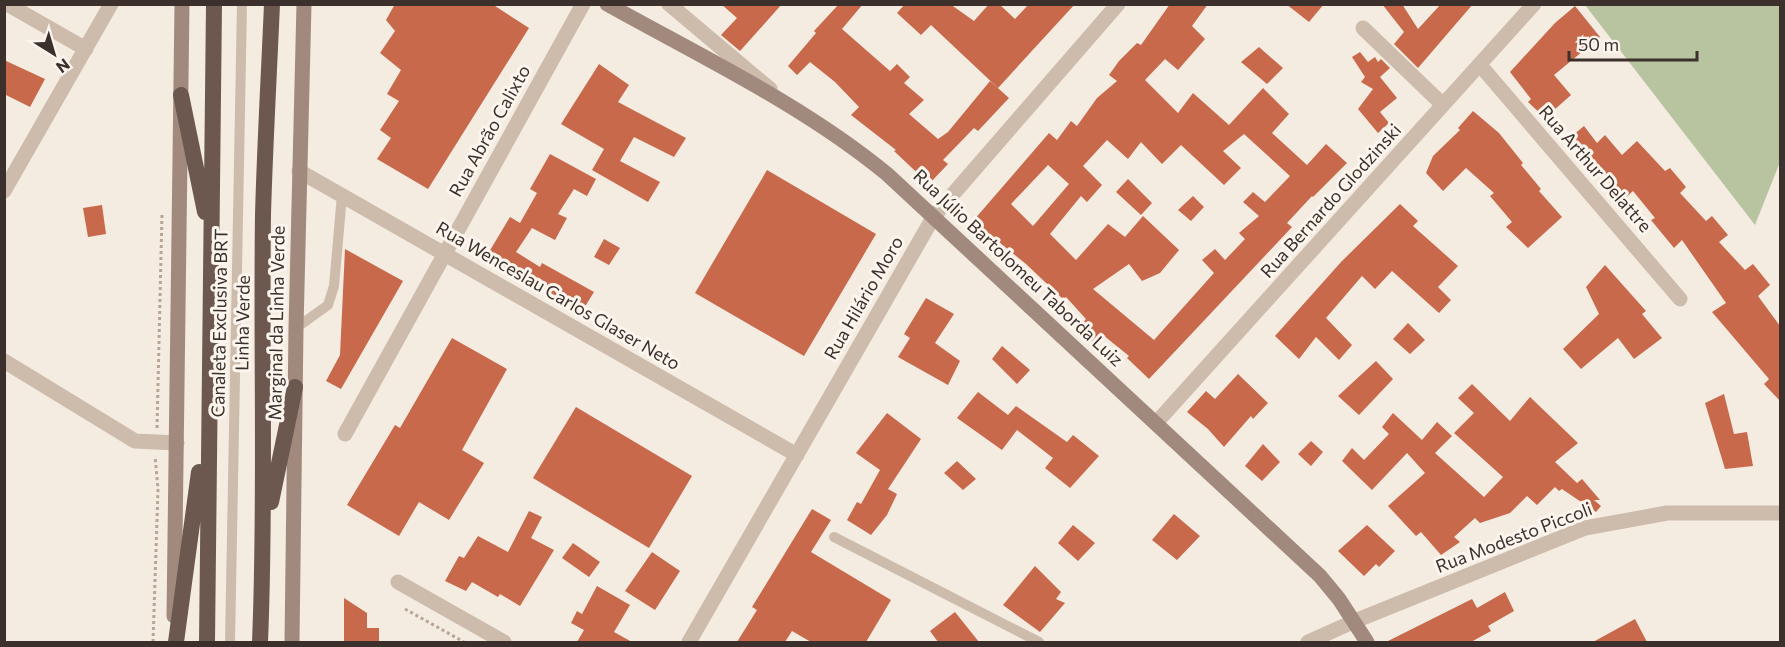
<svg xmlns="http://www.w3.org/2000/svg" width="1785" height="647" font-family="Commissioner,sans-serif">
<style>
.green{fill:#b8c4a0}
.building{fill:#c8694b;fill-rule:evenodd}
.lines{fill:none;stroke-linecap:round;stroke-linejoin:round}
.path{stroke:#b9a596;stroke-width:3;stroke-dasharray:3 3;stroke-linecap:butt}
.service{stroke:#cdbbac;stroke-width:10}
.minor{stroke:#cdbbac;stroke-width:15}
.tertiary{stroke:#cdbbac;stroke-width:15}
.secondary{stroke:#a18a7d;stroke-width:15}
.trunk{stroke:#6c584f;stroke-width:16}
.labels{text-anchor:middle;stroke-width:6;stroke-linejoin:round;paint-order:stroke}
.street-label{font-size:18px;fill:#3b302b;stroke:#fbf5ee}
</style>
<rect width="100%" height="100%" fill="#f4ebe1"/>
<path class="green" d="M1585,5h195v157l-25,63z"/>
<path class="building" d="M395,4h97l37,24 -101,161 -51,-30 14,-21 -11,-8 19,-29 -12,-7 14,-24 -21,-17 15,-22 -9,-11z
M721,4h61l-42,47 -19,-16 16,-17z
M839,4h24l-21,25 48,42 7,-7 13,13 -6,6 20,17 -15,14 29,25 10,-7 42,-51 19,17 -31,33 -4,-3 -31,32 5,4 -19,20 -35,-33 2,-1 -45,-35 8,-8 -24,-25 -25,-20 -13,13 -9,-9 28,-33 -2,-2z
M905,4h45l24,17 15,-17h10l16,15 14,-15h46l-77,84 -67,-63 -10,10 -24,-22z
M1170,4h38l-16,22 13,13 -27,31 -13,-11 -20,21 33,33 15,-20 36,32 34,-37 26,26 -17,19 35,32 19,-21 21,19 -34,34 -1,-1 -25,27 5,4 -15,16 -128,136 -22,-21 2,-2 -26,-21 -9,9 -16,-15 8,-10 -20,-22 -3,2 -37,-35 -53,-43 76,-88 8,7 14,-19 6,5 20,-28 20,-17 -8,-6 10,-14 18,-18 4,2zM1244,134l46,42 -25,26 -12,-10 -10,10 16,14 -20,17 6,6 -20,21 -10,-11 -13,11 12,13 -60,67 -61,-51 36,-25 13,17 18,-8 19,-23 -36,-34 -18,21 -17,-13 -32,36 -26,-26 31,-38 6,6 15,-17 -19,-19 24,-26 21,19 13,-17 21,22 19,-19 43,40 17,-17 -18,-17zM1048,165l21,19 -36,42 -22,-22z
M1286,4h38l-15,18z
M1382,4h20l16,25 23,-25h32l-55,64 -24,-24 10,-12z
M1575,6l25,31 -46,38 17,20 -26,23 -17,-16 3,-3 -21,-27 45,-49z
M1259,47l24,21 -16,16 -26,-22z
M1360,52l8,10 7,-5 3,5 3,-3 9,9 -10,9 17,21 -17,14 9,11 -11,10 -20,-24 15,-20 -12,-7 4,-5 -13,-20z
M4,60l41,19 -15,28 -26,-13z
M599,64l30,21 -11,17 68,36 -12,19 -40,-20 -14,24 40,21 -12,20 -56,-32 12,-21 -43,-25z
M1473,111l26,22 24,30 -2,2 20,24 -2,2 23,26 -34,31 -22,-21 6,-5 -22,-26 4,-3 -28,-25 -23,23 -17,-18 7,-17 27,-26 -2,-2z
M1584,126l13,17 8,-8 17,20 15,-14 28,30 5,-3 16,19 -6,6 26,28 6,-5 16,19 -9,7 26,28 8,-6 17,21 -12,11 22,30v75l-16,-17 5,-5 -57,-67 14,-9 -44,-63 -8,8 -23,-28 4,-2 -22,-27 -10,9 -51,-64z
M550,154l46,25 -9,17 -13,-7 -16,25 9,4 -12,22 -23,-12 -16,24 24,15 2,-4 52,29 -13,21 -14,-11 -81,-45 24,-40 10,6 17,-30 -7,-4z
M767,170l109,64 -72,122 -109,-63z
M1128,179l24,24 -11,12 -25,-23z
M1193,196l11,11 -13,14 -13,-11z
M1400,204l18,17 -5,5 45,40 -20,21 13,13 -12,13 -47,-42 -17,18 -13,-13 -36,42 26,27 -13,15 -23,-23 -17,22 -24,-23 66,-74z
M102,205l4,29 -18,3 -5,-29z
M604,239l16,9 -11,17 -15,-8z
M345,249l58,32 -62,108 -15,-8 14,-26z
M1605,265l41,46 -4,3 20,24 -28,21 -16,-21 -37,31 -18,-20 36,-35 -13,-27z
M926,298l28,16 -19,29 25,18 -12,24 -50,-28 12,-19 -6,-4z
M1408,323l17,17 -15,14 -17,-15z
M452,338l55,31 -45,81 22,13 -35,57 -30,-18 -20,34 -52,-31 48,-80 5,3z
M1002,346l28,24 -13,14 -25,-25z
M1376,361l17,18 -34,36 -21,-19z
M1238,374l30,29 -15,16 -2,-3 -27,31 -16,-18 -21,-17 19,-21 9,8z
M1472,384l38,37 20,-24 48,46 -23,19 22,21 5,-4 18,21h-6l7,6 -5,6 -34,-23 -3,2 -4,-4 -18,18 -10,-9 -17,17 -30,10 -5,-5 -21,19 6,5 -19,13 -20,-23 -5,4 -28,-30 37,-33 -18,-20 -35,37 -30,-29 10,-13 12,12 25,-26 -7,-7 11,-14 29,27 15,-18 15,14 -17,17 49,44 19,-20 -49,-44 20,-20 -16,-15z
M978,392l30,23 8,-9 51,36 6,-7 26,21 -29,32 -25,-20 8,-10 -36,-28 -15,20 -45,-32z
M1724,394l10,40 13,-2 6,34 -28,3 -20,-66z
M576,407l116,69 -43,72 -116,-70z
M887,413l34,26 -33,50 9,5 -10,21 -16,20 -24,-15 10,-18 4,2 19,-34 -24,-17z
M1311,441l12,11 -12,14 -13,-12z
M1263,444l17,18 -18,19 -17,-15z
M957,461l19,18 -13,11 -19,-17z
M812,509l19,11 -20,32 80,48 -25,42h-55l-19,-11 -7,11h-48l20,-32 -5,-3z
M529,511l13,6 -11,21 23,12 -34,56 -20,-12 -2,3 -26,-15 -6,9 -21,-10 14,-25 5,2 14,-22 30,16z
M1174,514l26,22 -23,24 -25,-20z
M1073,525l22,18 -17,18 -20,-18z
M1367,525l28,26 -16,16 -3,-3 -12,12 -26,-25z
M573,543l27,19 -11,15 -27,-19z
M652,552l28,19 -25,39 -30,-19z
M1035,566l26,26 -5,7 9,4 -25,29 -37,-27z
M597,586l33,19 -16,27 18,10h-55l7,-12 -13,-7 6,-12 5,3z
M1505,592l9,19 -26,15 3,5 -20,11h-85l86,-43 5,9z
M344,598l23,15v15h12v14h-35z
M955,612l24,30h-41l-8,-11z
M1635,619l12,23h-54z"/>
<g class="lines">
<path class="path" d="M157,428l5,-215
M405,609l59,33
M153,642l5,-153 -3,-33"/>
<path class="service" d="M296,328l32,-23 6,-19 8,-91
M834,537l205,105
M230,642l12,-638"/>
<path class="minor" d="M7,4l79,45
M669,4l101,85
M1363,28l80,77
M1480,65l200,234
M299,171l498,284
M4,191l107,-187
M4,361l131,80 42,2
M1156,423l378,-419
M345,434l238,-430
M398,582l106,60
M689,642l245,-426 184,-212
M1308,642l47,-21"/>
<path class="tertiary" d="M1355,621l230,-93 82,-15h113"/>
<path class="secondary" d="M607,4c95,53 196,101 280,170l433,402 19,23 28,43
M174,616l8,-612
M292,642l4,-314 8,-324"/>
<path class="trunk" d="M181,95l24,117
M271,502l24,-115
M176,642l23,-170
M207,642l7,-638
M260,642c6,-142 1,-285 3,-428 2,-70 6,-140 9,-210"/>
</g>
<g class="labels">
<g class="street-label">
<text transform="translate(490 131) rotate(-61)" y="6">Rua Abrão Calixto</text>
<text transform="translate(1595 169) rotate(49)" y="6">Rua Arthur Delattre</text>
<text transform="translate(1331 201) rotate(-48)" y="6">Rua Bernardo Glodzinski</text>
<text transform="translate(1018 268) rotate(43)" y="6">Rua Júlio Bartolomeu Taborda Luiz</text>
<text transform="translate(558 296) rotate(30)" y="6">Rua Wenceslau Carlos Glaser Neto</text>
<text transform="translate(864 298) rotate(-60)" y="6">Rua Hilário Moro</text>
<text transform="translate(220 323) rotate(-89)" y="6">Canaleta Exclusiva BRT</text>
<text transform="translate(243 323) rotate(-89)" y="6">Linha Verde</text>
<text transform="translate(277 323) rotate(-89)" y="6">Marginal da Linha Verde</text>
<text transform="translate(1514 538) rotate(-21)" y="6">Rua Modesto Piccoli</text>
</g>
</g>
<rect width="1785" height="647" fill="none" stroke="#3b302b" stroke-width="12"/>
<g transform="translate(54 54) rotate(143)" stroke="#fbf5ee" stroke-width="4.5" paint-order="stroke">
<path d="M0-4.5L10 22L0 15L-10 22Z" fill="#3b302b"/>
<text y="-9" font-size="16" font-weight="bold" text-anchor="middle" fill="#3b302b">N</text>
</g>
<path d="M1569 51v9h128v-9" fill="none" stroke="#3b302b" stroke-width="3"/>
<text x="1578" y="51" font-size="18" fill="#3b302b" stroke="#fbf5ee" stroke-width="4.5" paint-order="stroke">50 m</text>
</svg>
